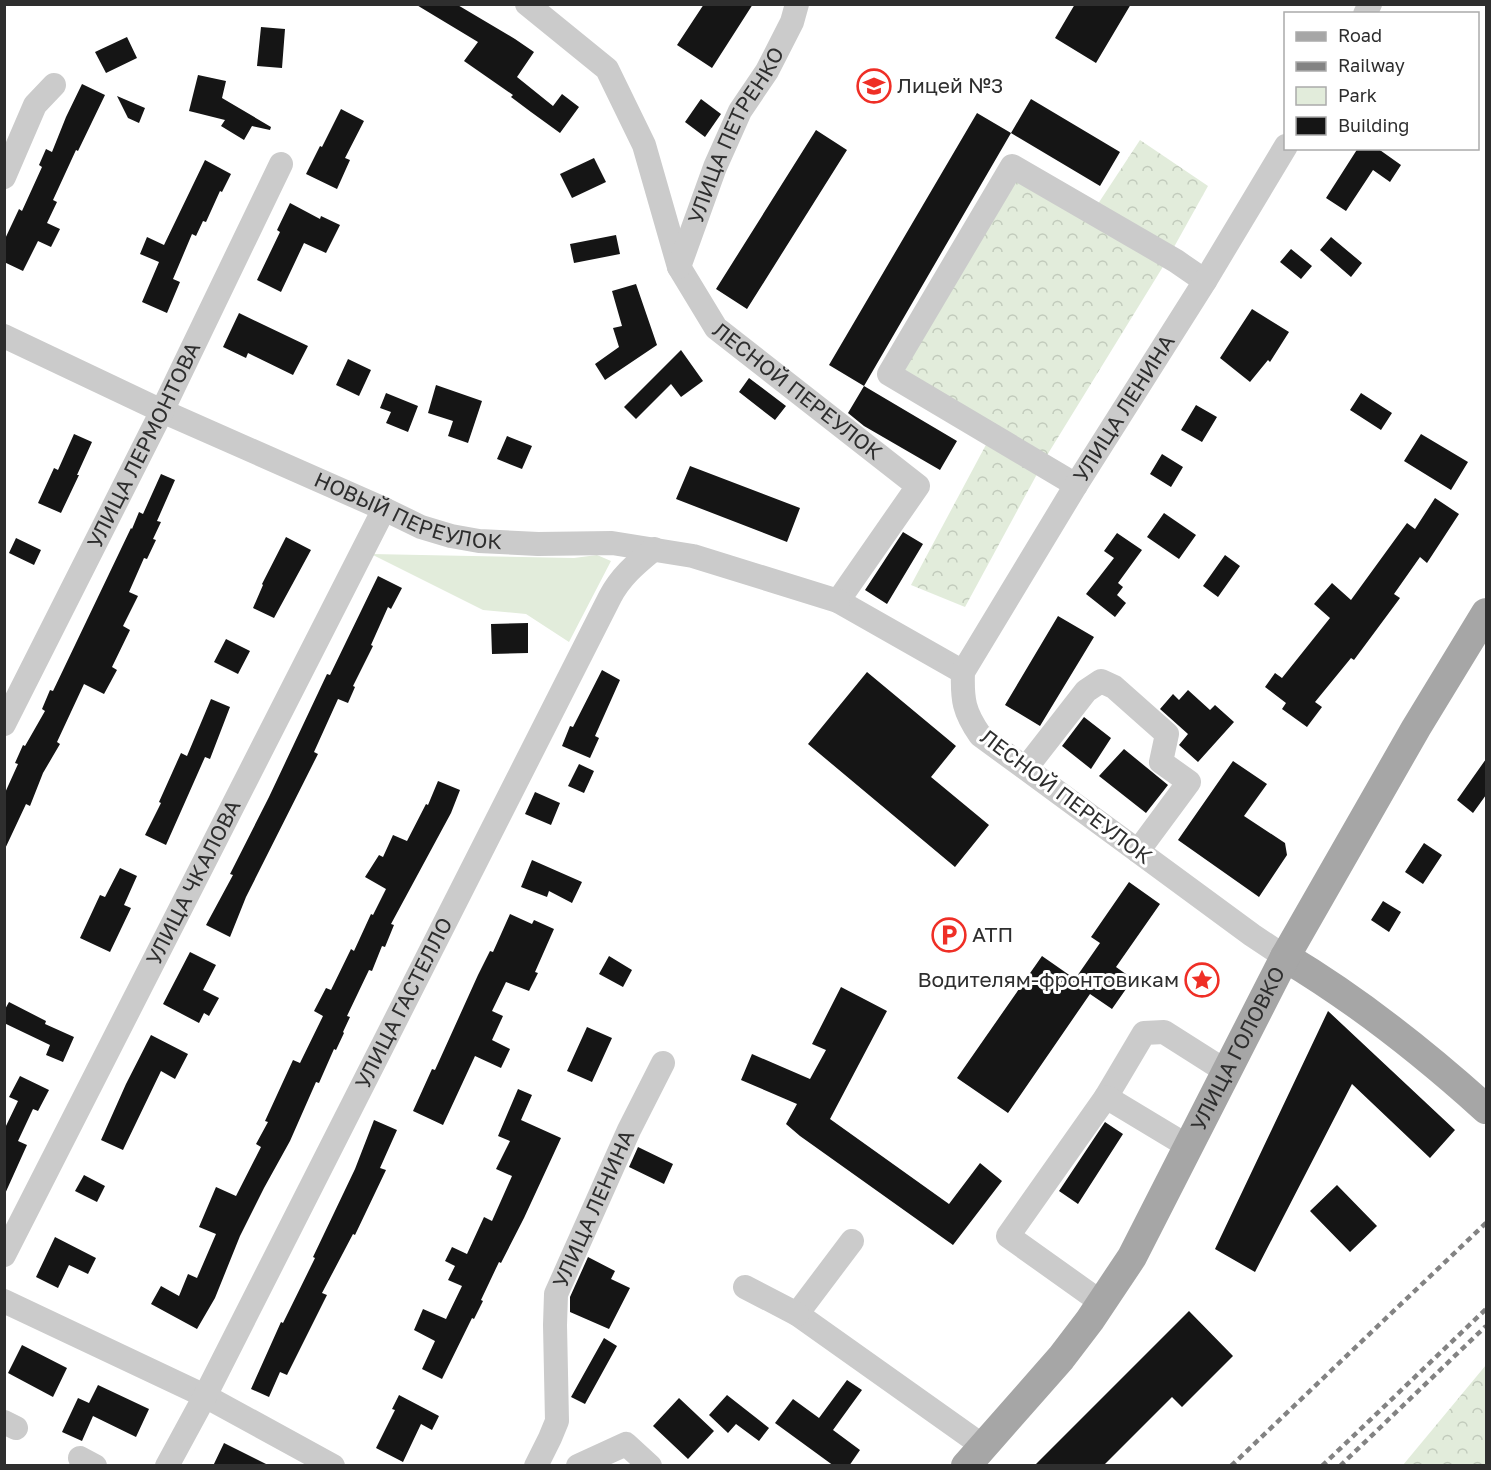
<svg xmlns="http://www.w3.org/2000/svg" width="1491" height="1470" font-family="'Golos Text',sans-serif">
<style>
.green{fill:#e2ecdb}
.forest{fill:url(#forest-crowns)}
.building{fill:#151515}
.lines{fill:none;stroke-linecap:round;stroke-linejoin:round}
.minor{stroke:#cbcbcb;stroke-width:24}
.major{stroke:#a6a6a6;stroke-width:30}
.rail{stroke:#838383;stroke-width:4.5;stroke-dasharray:6 4.5;stroke-linecap:butt}
.labels{text-anchor:middle;stroke-width:6;stroke-linejoin:round;paint-order:stroke}
.poi-label{font-size:21px;fill:#2e2e2e;stroke:#fff;text-anchor:start}
.street-label{font-size:21px;fill:#2e2e2e;stroke:#fff}
</style>
<defs>
<pattern id="forest-crowns" width="20" height="18" patternUnits="userSpaceOnUse" patternTransform="scale(1.5)"><rect width="20" height="18" fill="#e2ecdb"/><path d="M2 6a3 3 0 1 1 6 0M12 15a3 3 0 1 1 6 0" fill="none" stroke="#c2cbbc"/></pattern>
</defs>
<rect width="100%" height="100%" fill="#fff"/>
<path class="green" d="M371,554l203,4 23,-3 14,6 -42,81 -43,-28 -43,-4z"/>
<path class="forest" d="M1140,140l68,46 -44,79 -115,187 -84,155 -54,-22 85,-159 -96,-54 114,-198 74,45z
M1486,1365v100h-83z"/>
<path class="building" d="M415,4h41l59,35 19,13 -17,25 36,29 9,-12 17,13 -19,26 -29,-21 -20,-15 2,-2 -49,-34 14,-19z
M704,4h49l-41,64 -35,-23z
M1075,4h56l-35,59 -41,-25z
M261,27l24,2 -3,39 -25,-2z
M127,37l10,21 -31,15 -11,-21z
M198,75l28,6 -4,17 49,29 -1,3 -18,-4 -8,14 -23,-14 4,-6 -36,-9z
M82,84l23,11 -27,56 -2,-1 -23,50 4,2 -10,21 13,6 -9,18 -13,-6 -15,30 -19,-9v-21l15,-32 3,2 20,-44 -3,-2 7,-16 6,3 14,-35z
M117,96l28,12 -6,15 -11,-5z
M701,99l20,15 -16,23 -20,-15z
M1031,99l89,53 -20,34 -89,-53z
M341,109l23,12 -19,37 5,2 -13,29 -31,-15 14,-28 2,1z
M977,113l34,20 -147,253 -35,-21z
M816,130l31,20 -100,159 -31,-20z
M1358,148h19l24,17 -11,17 -17,-12 -27,41 -20,-13z
M594,158l12,24 -34,16 -12,-24z
M205,160l26,14 -9,18 -2,-1 -14,31 -3,-1 -7,15 -4,-2 -19,45 7,3 -13,31 -25,-11 17,-40 -19,-8 7,-17 17,8z
M290,203l30,16 1,-3 19,9 -14,28 -22,-10 -23,49 -24,-12 23,-48 -3,-2z
M616,235l4,19 -46,9 -4,-19z
M1331,237l31,26 -11,14 -31,-27z
M1291,249l21,17 -11,13 -21,-17z
M636,284l21,61 -52,35 -10,-16 24,-17 -6,-19 9,-2 -10,-35z
M1252,309l37,23 -19,30 -2,-2 -18,22 -30,-24z
M239,313l69,33 -15,29 -45,-22 -2,5 -23,-11z
M681,350l22,31 -22,16 -10,-13 -35,35 -12,-12z
M348,359l23,11 -12,26 -23,-11z
M749,378l37,28 -11,14 -36,-28z
M436,385l46,16 -14,42 -20,-7 5,-15 -25,-8z
M864,386l93,55 -17,29 -76,-44 -16,-13z
M386,393l32,13 -10,26 -22,-9 5,-11 -11,-4z
M1361,393l31,20 -11,17 -31,-20z
M1196,405l21,12 -15,25 -21,-12z
M74,434l18,8 -15,33h2l-18,38 -23,-10 16,-35 4,2z
M1421,434l47,28 -17,28 -47,-29z
M507,436l25,10 -10,23 -25,-10z
M1162,454l21,13 -12,20 -21,-13z
M690,466l110,42 -13,34 -111,-43z
M161,474l14,6 -18,41 4,1 -8,17 3,1 -9,19 -3,-1 -15,34 9,4 -15,30 7,4 -18,37 5,3 -13,24 -20,-10 -27,58 3,2 -17,29 -13,33 -4,-2 -22,47v-56l14,-31 -3,-1 8,-18 2,1 20,-35 -3,-2 8,-19 3,1 78,-163 1,1 7,-17 4,2z
M1435,498l24,16 -32,49 -7,-6 -26,37 6,4 -46,62 -3,-2 -36,44 7,5 -15,20 -25,-18 4,-6 -21,-16 10,-14 7,5 48,-60 -16,-14 18,-21 19,17 56,-77 8,6z
M1164,513l32,22 -17,24 -32,-22z
M903,532l20,12 -36,60 -22,-14z
M1117,533l25,17 -24,33 5,4 -6,8 9,8 -11,14 -29,-23 28,-36 -10,-7z
M286,537l25,13 -37,68 -21,-10 10,-23 -1,-1z
M16,538l25,12 -7,15 -25,-12z
M1225,555l15,11 -22,31 -15,-11z
M378,576l24,12 -11,21 -3,-2 -17,38 2,1 -20,40 2,1 -7,16 -10,-4 -24,53 4,2 -72,143 -16,40 -24,-12 27,-50 -3,-1 39,-77 58,-123 3,1z
M1058,616l36,21 -54,89 -35,-21z
M528,623v30l-36,1 -1,-30z
M226,639l24,12 -12,23 -24,-12z
M602,670l18,10 -25,56 4,2 -9,20 -28,-12 8,-20 3,1z
M867,672l89,74 -25,31 58,48 -34,42 -147,-123z
M1188,690l22,20 5,-5 19,17 -36,40 -19,-17 9,-11 -28,-25 13,-15 6,6z
M211,699l19,8 -20,52 -5,-2 -39,88 -21,-10 16,-32 -2,-1 22,-49 6,3z
M1084,717l27,21 -20,31 -29,-23z
M1124,749l44,36 -22,28 -47,-37z
M1486,759v36l-13,18 -16,-13z
M1233,761l34,23 -23,32 41,27 2,12 -28,42 -81,-57z
M579,764l15,7 -10,22 -16,-7z
M438,781l22,9 -9,23 -60,111 3,1 -9,22 -3,-1 -10,25 -3,-1 -22,46 3,1 -7,15 1,1 -8,17 -2,-1 -15,34 -3,-1 -26,59 -26,47 -24,48 -25,62 -18,31 -46,-25 10,-18 18,10 9,-22 9,4 19,-44 -17,-7 17,-40 20,9 25,-49 -5,-3 12,-22 -3,-1 28,-61 7,3 23,-47 -9,-5 12,-23 5,2 20,-41 3,2 17,-37 2,1 13,-26 -21,-12 14,-22 4,2 10,-22 14,6 19,-37 2,1z
M535,792l25,11 -9,22 -26,-11z
M1424,843l18,12 -19,29 -18,-12z
M532,860l50,22 -10,21 -23,-12 -2,6 -26,-10z
M120,868l17,8 -13,29 7,3 -21,44 -30,-14 20,-43 5,2z
M1129,882l31,22 -44,63 17,12 -21,30 -22,-15 -82,119 -51,-35 85,-122 33,23 25,-36 -9,-6z
M1383,901l18,11 -12,20 -18,-12z
M510,914l22,10 2,-4 20,9 -19,43 3,1 -9,18 -23,-9 -14,29 11,5 -11,24 18,9 -9,19 -26,-12 -32,69 -30,-14 19,-42 3,1 43,-95 12,-24 3,1z
M190,952l26,13 -13,25 16,8 -10,18 -5,-3 -5,10 -36,-19z
M609,956l23,14 -9,17 -24,-13z
M841,987l46,24 -57,108 119,85 31,-41 22,18 -49,64 -153,-109 -14,-12 11,-20 -56,-24 11,-26 58,25 16,-29 -14,-6z
M9,1002l37,19 -1,3 29,13 -11,25 -17,-7 4,-10 -46,-22v-12z
M1328,1011l127,119 -25,28 -78,-74 -97,188 -40,-23z
M587,1027l25,11 -20,44 -25,-11z
M151,1035l37,19 -13,25 -14,-8 -38,79 -22,-10 25,-56z
M20,1076l29,14 -11,21 -5,-2 -15,32 9,4 -23,51v-66l14,-29 -9,-4z
M518,1089l14,6 -11,25 40,18 -37,80 -23,45 -2,-1 -18,38 2,1 -9,18 -2,-1 -30,61 -20,-10 13,-28 -21,-11 9,-21 23,10 16,-33 -14,-6 7,-14 -10,-5 7,-14 15,7 17,-37 8,4 20,-45 -16,-7 14,-28 -12,-5z
M374,1120l23,10 -17,38 6,2 -31,65 -2,-1 -31,59 5,2 -40,80 -7,-3 -11,25 -18,-8 30,-67 2,1 32,-65 -2,-1 42,-88z
M1105,1122l18,12 -45,70 -19,-13z
M638,1147l35,17 -9,20 -35,-17z
M84,1175l21,11 -8,16 -22,-11z
M1337,1185l40,41 -27,26 -40,-41z
M55,1237l41,21 -8,16 -19,-9 -11,23 -22,-11z
M588,1257l27,14 -4,8 19,9 -21,41 -39,-17v-15z
M1189,1311l44,45 -51,51 -10,-10 -69,69h-69z
M604,1338l13,8 -32,58 -14,-7z
M22,1345l45,23 -14,29 -45,-24z
M847,1380l15,10 -29,40 27,20 -11,16h-15l-59,-43 18,-24 26,19z
M98,1385l51,24 -13,28 -43,-21 -11,25 -20,-9 16,-34 11,5z
M399,1395l40,21 -7,14 -11,-6 -18,38 -27,-14 19,-38 -3,-1z
M727,1395l42,33 -10,13 -23,-17 -8,9 -19,-18z
M679,1398l35,33 -26,28 -35,-33z
M224,1443l46,23h-57z"/>
<g class="lines">
<g class="minor">
<path id="s1" d="M527,4l80,65 37,76 35,122 37,61 202,158 -80,115 125,71"/>
<path d="M1365,14l5,-10"/>
<path d="M4,177l31,-72 19,-20"/>
<path id="s2" d="M679,267l36,-100 25,-56 27,-40 25,-49 5,-18"/>
<path id="s3" d="M4,336l158,75 222,98 37,18 30,9 28,5 59,3 74,-1 81,13 145,45"/>
<path d="M1076,485l-187,-111 123,-208 164,95 29,20"/>
<path id="s4" d="M4,724l158,-313 119,-247"/>
<path d="M1026,768l60,-77 15,-10 13,6 53,47 -6,28 28,20 -51,69"/>
<path id="s5" d="M1285,957l-33,-22 -272,-200c-16,-23 -18,-35 -17,-63l113,-187 129,-204 81,-135"/>
<path d="M1106,1097l38,-64 20,-1 63,40"/>
<path d="M852,1241l-55,73 186,132"/>
<path id="s6" d="M4,1255l380,-746"/>
<path d="M745,1287l52,27"/>
<path d="M4,1301l201,95 128,70"/>
<path d="M1102,1303l-94,-67 98,-139 83,50"/>
<path d="M4,1422l12,6"/>
<path d="M80,1458l15,8"/>
<path id="s7" d="M167,1466l38,-70 405,-799c11,-21 26,-33 44,-48"/>
<path id="s8" d="M536,1466l14,-28 7,-17 -2,-96 1,-31 73,-164 34,-67"/>
<path d="M578,1466l48,-22 24,22"/>
</g>
<g class="major">
<path d="M1285,957c72,43 139,96 201,152"/>
<path id="s9" d="M966,1466l95,-108 29,-38 42,-63 153,-300 131,-229 70,-115"/>
</g>
<path class="rail" d="M1231,1466l255,-243
M1322,1466l164,-157
M1340,1466l146,-140"/>
</g>
<defs>
<g id="school-ring" transform="scale(1.725)"><circle r="9.5" fill="#fff" stroke="#ef2f26" stroke-width="1.5"/><path d="M0-5L7-2L0 1L-7-2ZM-4 1L0 2.5L4 1V4Q0 6-4 4Z" fill="#ef2f26"/></g>
<g id="parking-ring" transform="scale(1.725)"><circle r="9.5" fill="#fff" stroke="#ef2f26" stroke-width="1.5"/><path d="M-3.5-5.5H1a3.5 3.5 0 0 1 0 7H-1V5.5H-3.5ZM-1-3.4V-.6H.8a1.4 1.4 0 0 0 0-2.8Z" fill="#ef2f26"/></g>
<g id="sight-ring" transform="scale(1.725)"><circle r="9.5" fill="#fff" stroke="#ef2f26" stroke-width="1.5"/><path d="M0-6L1.8-2.2L6-1.7L2.9 1.2L3.7 5.4L0 3.3L-3.7 5.4L-2.9 1.2L-6-1.7L-1.8-2.2Z" fill="#ef2f26"/></g>
</defs>
<g fill-rule="evenodd">
<use href="#school-ring" x="874" y="86"/>
<use href="#parking-ring" x="949" y="935"/>
<use href="#sight-ring" x="1202" y="980"/>
</g>
<g class="labels">
<g class="poi-label">
<text x="897" y="93">Лицей №3</text>
<text x="972" y="942">АТП</text>
<text x="1179" y="987" text-anchor="end">Водителям-фронтовикам</text>
</g>
<g class="street-label">
<text dy="7" stroke="none"><textPath href="#s2" startOffset="144">УЛИЦА ПЕТРЕНКО</textPath></text>
<text dy="7" stroke="none"><textPath href="#s1" startOffset="489">ЛЕСНОЙ ПЕРЕУЛОК</textPath></text>
<text dy="7" stroke="none"><textPath href="#s5" startOffset="753">УЛИЦА ЛЕНИНА</textPath></text>
<text dy="7" stroke="none"><textPath href="#s4" startOffset="312">УЛИЦА ЛЕРМОНТОВА</textPath></text>
<text dy="7" stroke="none"><textPath href="#s3" startOffset="442">НОВЫЙ ПЕРЕУЛОК</textPath></text>
<text transform="translate(1066 797) rotate(37)" y="7">ЛЕСНОЙ ПЕРЕУЛОК</text>
<text dy="7" stroke="none"><textPath href="#s6" startOffset="418">УЛИЦА ЧКАЛОВА</textPath></text>
<text dy="7" stroke="none"><textPath href="#s7" startOffset="520">УЛИЦА ГАСТЕЛЛО</textPath></text>
<text dy="7" stroke="none"><textPath href="#s9" startOffset="501">УЛИЦА ГОЛОВКО</textPath></text>
<text dy="7" stroke="none"><textPath href="#s8" startOffset="270">УЛИЦА ЛЕНИНА</textPath></text>
</g>
</g>
<rect width="1491" height="1470" fill="none" stroke="#2e2e2e" stroke-width="12"/>
<rect x="1284" y="12" width="195" height="138" fill="#ffffff" stroke="#ababab" stroke-width="1.5"/>
<rect x="1296" y="32" width="30" height="9" fill="#a6a6a6" stroke="#ababab" stroke-width="1.5"/>
<text x="1338" y="42" font-size="18" fill="#2e2e2e">Road</text>
<rect x="1296" y="62" width="30" height="9" fill="#838383" stroke="#ababab" stroke-width="1.5"/>
<text x="1338" y="72" font-size="18" fill="#2e2e2e">Railway</text>
<rect x="1296" y="87" width="30" height="18" fill="#e2ecdb" stroke="#ababab" stroke-width="1.5"/>
<text x="1338" y="102" font-size="18" fill="#2e2e2e">Park</text>
<rect x="1296" y="117" width="30" height="18" fill="#151515" stroke="#ababab" stroke-width="1.5"/>
<text x="1338" y="132" font-size="18" fill="#2e2e2e">Building</text>
</svg>
